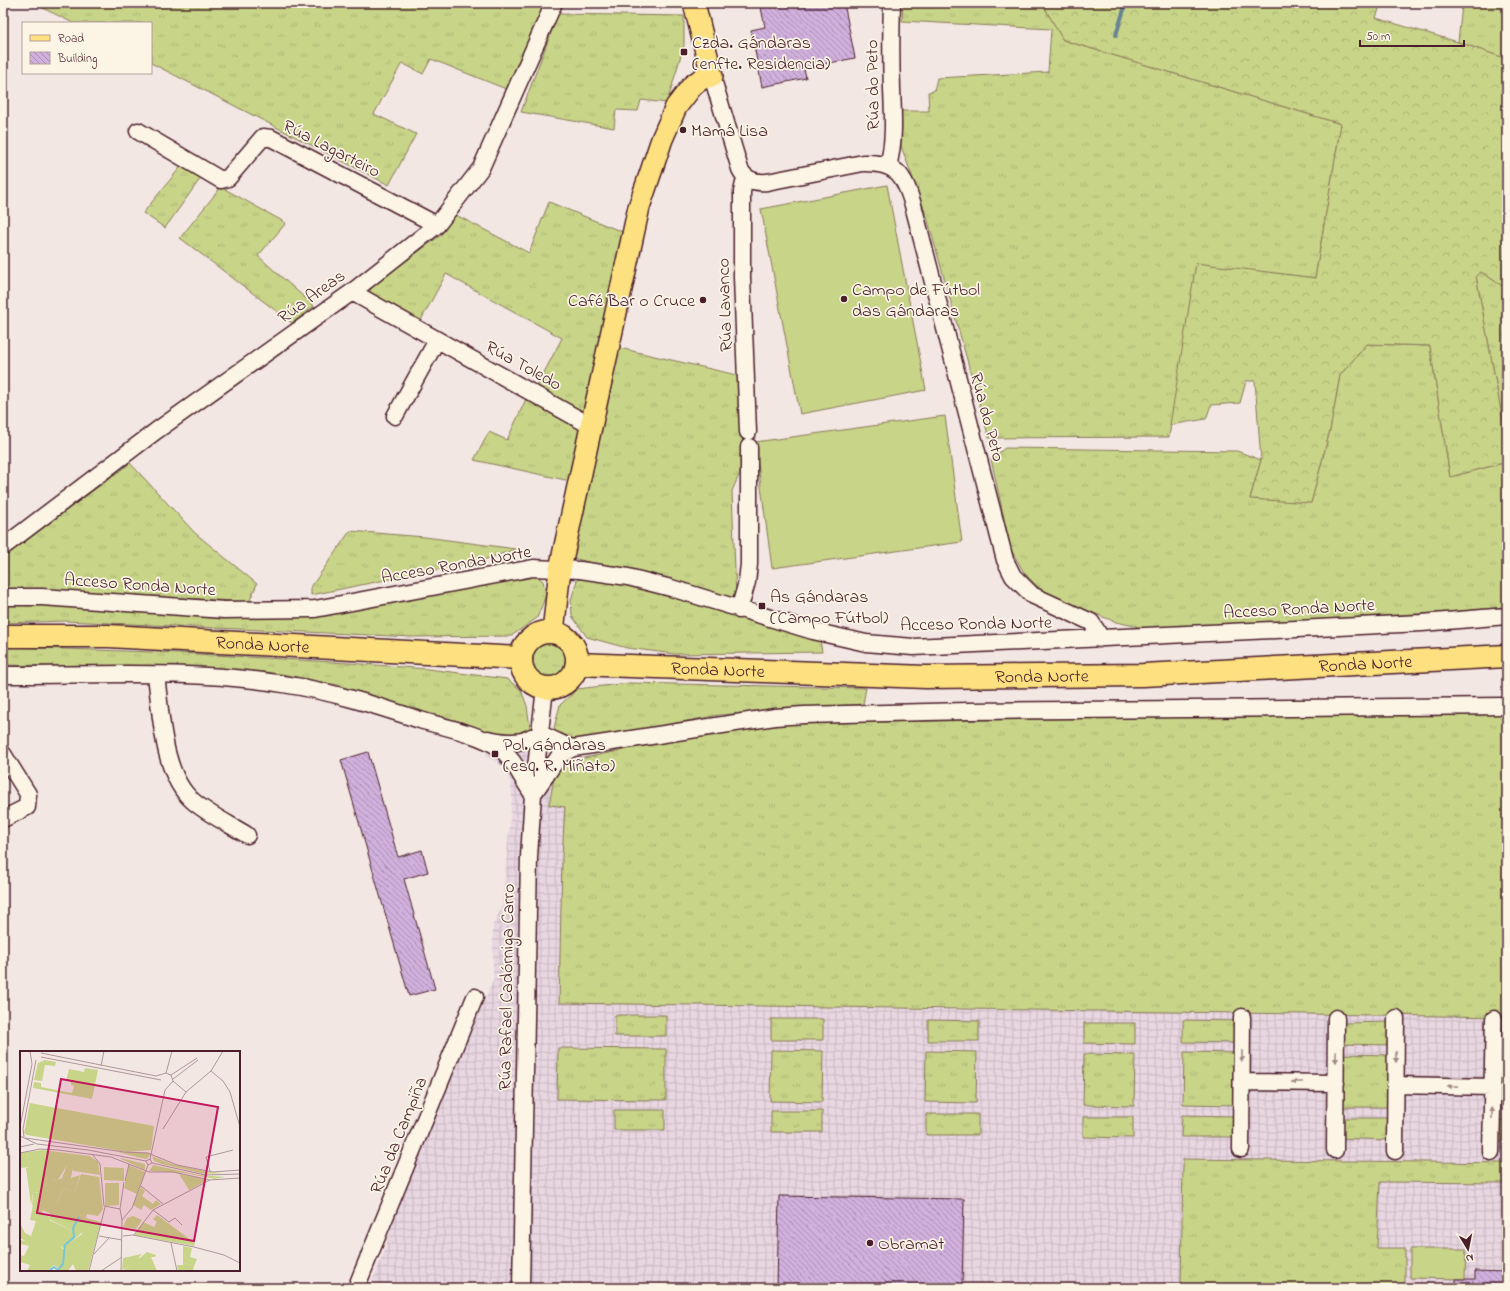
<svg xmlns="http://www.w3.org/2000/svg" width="1510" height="1291" font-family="'Indie Flower',sans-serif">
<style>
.industrial{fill:url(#industrial-grid)}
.grass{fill:url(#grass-tufts);stroke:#897a5a}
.forest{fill:url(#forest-crowns);stroke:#897a5a}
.pitch{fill:#c8d488;stroke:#897a5a}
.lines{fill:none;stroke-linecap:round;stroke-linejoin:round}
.stream{stroke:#668392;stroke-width:4}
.building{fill:url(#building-back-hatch);stroke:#4a1f2b}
.minor-casing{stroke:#4a1f2b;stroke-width:19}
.major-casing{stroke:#4a1f2b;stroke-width:24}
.highway-casing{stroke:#4a1f2b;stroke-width:25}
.minor{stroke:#fcf5e5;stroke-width:16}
.major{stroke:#fde080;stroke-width:21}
.highway{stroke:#fde080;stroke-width:22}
.oneway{fill:#a38a88}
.poi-dot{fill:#4a1f2b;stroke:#fcf5e5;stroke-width:1.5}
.labels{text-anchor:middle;stroke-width:3.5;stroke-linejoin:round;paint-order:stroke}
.poi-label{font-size:18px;fill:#4a1f2b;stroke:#fcf5e5;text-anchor:start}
.street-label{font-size:18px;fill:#4a1f2b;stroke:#fcf5e5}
.inset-river{fill:none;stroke:#78c6d6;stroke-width:2}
.inset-road{fill:none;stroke:#af9799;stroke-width:1}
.view{fill:#c2185b;fill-opacity:0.15;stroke:#c2185b;stroke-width:2}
.inset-edge{fill:none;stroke:#4a1f2b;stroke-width:2}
</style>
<defs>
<pattern id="industrial-grid" width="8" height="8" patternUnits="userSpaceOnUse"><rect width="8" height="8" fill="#e8d6e1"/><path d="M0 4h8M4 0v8" fill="none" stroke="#c8b7c1"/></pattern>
<pattern id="grass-tufts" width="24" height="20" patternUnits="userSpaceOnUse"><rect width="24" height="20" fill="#c8d488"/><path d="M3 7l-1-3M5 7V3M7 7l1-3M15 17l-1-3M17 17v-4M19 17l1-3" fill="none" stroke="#adb676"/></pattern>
<pattern id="forest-crowns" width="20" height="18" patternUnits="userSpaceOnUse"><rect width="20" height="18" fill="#c8d488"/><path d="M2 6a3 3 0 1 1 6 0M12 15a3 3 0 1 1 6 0" fill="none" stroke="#adb676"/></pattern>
<pattern id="building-back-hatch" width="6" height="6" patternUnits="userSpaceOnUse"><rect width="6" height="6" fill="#d0b0dc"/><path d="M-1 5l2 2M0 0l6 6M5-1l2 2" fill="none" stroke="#ab8fb3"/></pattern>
</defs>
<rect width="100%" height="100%" fill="#f3e7e3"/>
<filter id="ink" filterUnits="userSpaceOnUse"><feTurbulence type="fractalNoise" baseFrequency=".025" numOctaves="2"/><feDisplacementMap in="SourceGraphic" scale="8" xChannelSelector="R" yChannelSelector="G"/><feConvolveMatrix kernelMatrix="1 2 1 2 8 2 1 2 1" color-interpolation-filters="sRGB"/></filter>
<g filter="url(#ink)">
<path class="industrial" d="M1507,713v575h-1138l14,-33 12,-38 25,-64 73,-173v-55l9,-18 10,-109 -1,-15 -6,-15 -19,-13 4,-13 26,4 48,16 144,-29 63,-9 486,-9z"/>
<path class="grass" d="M33,3h514l-36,88 -80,-32 -8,15 -21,-11 -28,51 42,20 -27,51 -238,-122v-40h-78z
M903,3h139l21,37 278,84 -26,154 -119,-14 -27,173 -180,1 -62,-221 -26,-71v-35h28l-1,-19 6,-1 3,-13 111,-6 3,-43 -149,-8z
M1452,3h55v56l-49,-17 4,-37z
M558,14l126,2v29l-17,58 -26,-3 -3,11 -22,-1 -2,18 -93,-16z
M183,164l20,11 -38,53 -22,-15z
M221,187l65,36 -28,33 56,50 -22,17 -112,-85z
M549,202l76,31 -36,179 -8,1 -44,-27 25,-48 -116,-64 -26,48 -51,-28 3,-8 69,-51 15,-20 73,38z
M1481,272l26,17v154l-31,-167z
M1367,344l63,2 20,131 57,-15v145l-56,5 -303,17 -32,-7 -71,-28 -20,-20 -14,-24 -20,-91 14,-11 232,3 24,9 -11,38 61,5 19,-73 10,-55z
M615,347l126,29 2,90 -11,25 4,106 -6,2 -157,-41z
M526,399l56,30 -12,52 -96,-21 15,-28 18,8z
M130,463l65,70 62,51 -8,18 -130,-8 -116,-4v-32z
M350,531l75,6 91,12 -36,12 -169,34v-8z
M536,575l7,6 3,14 -9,23 -26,18 -98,1 -347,-16 -63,2v-19l66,1 209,11 73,-6 106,-23z
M583,578l25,1 43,11 169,50 2,12 -147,2 -48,-6 -40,-11 -15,-21 -1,-16 6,-20z
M532 660a17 17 0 1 1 34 0a17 17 0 1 1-34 0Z
M8,647l172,6 169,10 79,6 79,10 14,11 6,16 3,22 -5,6 -17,6 -171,-55 -55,-11 -94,-5 -185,-4v-17z
M629,683l237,5 -3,16 -144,11 -140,26h-19l-6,-13 6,-23 17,-16z
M1507,713v304l-948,-14 3,-146 3,-50 -16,-2 5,-27 10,-16 144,-29 63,-9 486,-9z
M615,1015h51v21h-51z
M771,1019h52v21h-52z
M928,1020l51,1v20h-51z
M1183,1020l53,1v22l-53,-1z
M1393,1022v23l-54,-1 1,-21z
M1084,1023h51v21l-51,-1z
M1497,1025h10v22h-11z
M558,1048l108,1v51l-109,-1z
M771,1050l52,1 -1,51 -52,-1z
M926,1051l51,1 -1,51 -51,-1z
M1184,1052l52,1v52l-53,-1z
M1084,1054l51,1 -1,51 -51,-1z
M1339,1054l53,1 -1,52h-53z
M1496,1057h11v52h-12z
M614,1110h51v20h-51z
M771,1111h51v21h-51z
M926,1114h52v21h-52z
M1182,1115l54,1v21h-55z
M1083,1117h50v21l-50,-1z
M1338,1118h53v22l-54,-2z
M1495,1120h12v22h-13z
M1183,1159l324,4v20l-127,-1 -3,66h28v36l51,1v3h-275z"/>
<path class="forest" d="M1042,3h339l-5,15 82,24 49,17v230l-26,-17 -5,4 31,167v19l-57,15 -20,-131 -63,-2 -27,31 -10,55 -19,73 -61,-4 11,-39 -6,-79h-9l-6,22 -29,2 -5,14 -36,6 26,-162 119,15 26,-154 -278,-84z"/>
<path class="pitch" d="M887,185l39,205 -126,24 -39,-205z
M945,416l17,126 -190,26 -17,-126z
M1410,1249h56l-1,30 -55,-1z"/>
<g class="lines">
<path class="stream" d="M1116,35l10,-32"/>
</g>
<path class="building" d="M753,3h91l11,55 -51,10 2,10 -44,9 -11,-57 14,-3 -5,-24 -7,2z
M368,752l30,105 24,-7 6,22 -24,7 31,110 -26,7 -68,-236z
M779,1196l185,3 -2,89h-185z
M1475,1271l32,1v16h-51v-9h19z"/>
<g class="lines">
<g class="minor-casing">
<path id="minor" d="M712,76l28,93c5,11 15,14 27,13l96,-19c34,-1 41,12 50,42l92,355 8,16 19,19 59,27 6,9 2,8
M138,131l83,49 7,-2 35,-41 8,1 166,87
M888,166c7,-25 5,-52 4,-77 -1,-29 -1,-57 0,-86
M745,178l-3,14v85l6,155
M352,292l239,134
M395,416l42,-76
M3,547l153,-116 196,-139 85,-67 44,-57 73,-165
M3,597h39l182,13 91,-1 218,-41 47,2 48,7 43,11 142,43 53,12 47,4 509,-24 85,-7
M739,610l8,-28 2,-18v-117
M3,675c93,0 189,-6 280,9 47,7 92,21 137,36 24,7 60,14 80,28 15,12 22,32 33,46
M156,675c5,37 6,100 37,126 15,13 36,23 54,34
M488,739c11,2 23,5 34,2 5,-1 11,-6 17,-6 6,-1 25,11 34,13
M3,754l25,40 -1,13 -24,12
M533,794l27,-39 13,-7 202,-31 29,-2 164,-4 539,-5
M1242,1082l94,1
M1395,1085l97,2
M1241,1149l1,-132
M1335,1150l1,-132
M1395,1151l1,-133
M1491,1152l3,-133
M356,1288l119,-291
M521,1288l8,-431 4,-63 12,-106"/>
</g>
<g class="major-casing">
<path id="major" d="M553,632l7,-63 79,-362 23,-68 14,-32 17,-22 10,-7 9,-2 -18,-73"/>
</g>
<g class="highway-casing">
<g id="highway">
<circle cx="549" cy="660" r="28"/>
<path id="s1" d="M3,636h105l413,22"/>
<path id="s2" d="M577,664l349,13 217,-2 364,-19"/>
</g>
</g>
<use href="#minor" class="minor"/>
<use href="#major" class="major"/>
<use href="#highway" class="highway"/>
</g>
<defs><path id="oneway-solid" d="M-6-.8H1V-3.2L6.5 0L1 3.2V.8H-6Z"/></defs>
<g class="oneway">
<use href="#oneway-solid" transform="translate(1242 1056) rotate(90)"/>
<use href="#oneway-solid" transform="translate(1336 1057) rotate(91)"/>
<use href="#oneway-solid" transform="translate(1396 1057) rotate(90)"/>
<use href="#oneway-solid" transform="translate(1297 1082) rotate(-180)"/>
<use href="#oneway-solid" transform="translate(1453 1086) rotate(-179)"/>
<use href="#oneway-solid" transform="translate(1492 1113) rotate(-89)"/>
</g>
</g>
<g class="poi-dot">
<rect x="680" y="48" width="8" height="8" rx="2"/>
<circle cx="683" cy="130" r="4"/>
<circle cx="844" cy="299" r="4"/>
<circle cx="703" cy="300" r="4"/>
<rect x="758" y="602" width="8" height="8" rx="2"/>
<rect x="491" y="750" width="8" height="8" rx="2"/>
<circle cx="870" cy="1243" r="4"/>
</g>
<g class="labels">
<g class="poi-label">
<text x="692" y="48">Czda. Gándaras<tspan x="692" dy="21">(enfte. Residencia)</tspan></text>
<text x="691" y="136">Mamá Lisa</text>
<text x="852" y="295">Campo de Fútbol<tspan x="852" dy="21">das Gándaras</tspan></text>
<text x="695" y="306" text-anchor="end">Café Bar o Cruce</text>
<text x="770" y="602">As Gándaras<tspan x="770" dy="21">(Campo Fútbol)</tspan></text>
<text x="503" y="750">Pol. Gándaras<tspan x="503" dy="21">(esq. R. Miñato)</tspan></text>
<text x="878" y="1249">Obramat</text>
</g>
<g class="street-label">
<text transform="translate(872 85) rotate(-91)" y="6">Rúa do Peto</text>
<text transform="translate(332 148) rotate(27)" y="6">Rúa Lagarteiro</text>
<text transform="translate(311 296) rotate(-36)" y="6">Rúa Areas</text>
<text transform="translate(724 305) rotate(-92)" y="6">Rúa Lavanco</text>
<text transform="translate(524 365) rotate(29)" y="6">Rúa Toledo</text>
<text transform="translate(988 417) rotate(75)" y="6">Rúa do Peto</text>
<text transform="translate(456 564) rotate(-10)" y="6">Acceso Ronda Norte</text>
<text transform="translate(140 584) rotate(4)" y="6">Acceso Ronda Norte</text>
<text transform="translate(1299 608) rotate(-3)" y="6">Acceso Ronda Norte</text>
<text transform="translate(976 623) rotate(-1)" y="6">Acceso Ronda Norte</text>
<text dy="6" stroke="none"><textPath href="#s1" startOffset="260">Ronda Norte</textPath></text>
<text dy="6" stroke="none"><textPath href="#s2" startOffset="789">Ronda Norte</textPath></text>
<text dy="6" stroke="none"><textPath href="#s2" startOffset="141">Ronda Norte</textPath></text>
<text dy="6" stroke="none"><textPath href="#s2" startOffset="465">Ronda Norte</textPath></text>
<text transform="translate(506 987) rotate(-89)" y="6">Rúa Rafael Cadórniga Carro</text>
<text transform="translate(398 1135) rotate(-68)" y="6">Rúa da Campiña</text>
</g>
</g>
<g transform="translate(20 1051)">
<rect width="220" height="220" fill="#f3e7e3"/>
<path d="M25,9l11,2 -1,4 -10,-1 -3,16 -8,-1 4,-17zM65,17l13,2 -6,29 -59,-11 1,-6 7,1v4l31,6 2,-7 -3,-1v-3l-5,-1 3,-12 15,3zM10,52l124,23 -3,24 -24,2 -100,-17 -3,-2zM23,99l47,6 8,6 2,13 -26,-4 -2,-1 1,-3 -6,-2 -9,15 -6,-1 -7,7 -2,-3 -2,10 -8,-1 -2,13 -5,-37 3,-1 -2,-15zM97,101l31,1 2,2 -3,4 -6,-1zM132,105l20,8 36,8 16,1 -19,1 -43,-10 -8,-3zM101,107l24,6v6l-24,-11zM109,114l16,7 -8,22 -13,-6zM133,114l46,10 26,2 -10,2 -31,-6 -35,-2zM61,123l18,3 4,32 -5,7 -11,-2 -1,4 15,4 -13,49h-12l-3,-7 -5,7h-6l-8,-6 -7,6h-20l3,-6 -10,-3v-7l4,1 5,-10 -9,-2v-4l6,1 -6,-3v-15l5,10 6,3 5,-15 -6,-1 3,-15 10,5 -1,4 8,3 -1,3 22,10 -10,18 6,2 4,-8 11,-8 2,-17 -27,-13 6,-16 12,4zM159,123l29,6 -19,10zM121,136l4,4 -3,5 11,8 3,-4 5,4 -10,6 -7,-5 -3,5 -8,-5zM137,164l38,28 -1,3 -59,-11 8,-13 11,5 3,-5 -4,-3zM113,165l9,4 -6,9 -13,-2 4,-9zM163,195l9,2 -2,9 7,2 -3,7 -11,-3zM122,203l-12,12 -8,4 1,-12z" fill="#c8d488"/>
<path d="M7,101l2,15 -9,1v-15zM26,114h6v14l6,1 4,-2 5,-13 6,1 -2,12 9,-3 -5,17 -12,-4 -6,15 27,14 2,5 -2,3 2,4 -15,13 -3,8 -7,-3 10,-17 -22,-11 2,-5 -19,-9 1,-13 8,1 2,-10 3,2zM127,201l9,3 -1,2h-4l6,14h-35l8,-5 4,-9 6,1zM163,212l11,3 -1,5h-15l-1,-6h6z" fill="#c8d488"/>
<path d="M84,116l20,1v13l-20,-1zM85,132h14v22l-14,1z" fill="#c8d488"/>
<path class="inset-river" d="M29,220l5,-4 4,3 5,-6 2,-19 9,-8 -1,-9 6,-11"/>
<path class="inset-road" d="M21,2l115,23 10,-3 5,2 2,6 -8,9 -15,69M21,6l120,23M81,15l3,-15M191,20l12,10 7,11 10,35M146,22l6,-22M151,24l26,-17M153,28l25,-19M153,30l13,11M0,76l12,-63 -2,-13M143,78l23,-37 25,-21 12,-20M0,85l17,8 51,6 58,11 4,-2 2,4M4,86l-1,-8 13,-69M5,87l99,14 24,1 29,12 36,7 27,-2M0,96l14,-3M0,102l20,-4 18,1 53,7 38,15h24l37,8 30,-2M72,103l8,10 4,42 16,3 2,11M126,110l2,4 4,-2 53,12 35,-1M190,120l-4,-14 27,-7M105,130l4,-17M121,135l22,18M100,158l4,-27M133,159l16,12 6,-4 7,7M114,184l19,-25 57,-30M79,185l23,4M103,185l10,-1 61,12 30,8 16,8M151,192l6,28M74,203l15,-16M69,220l16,-64M81,220l21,-14M101,220l1,-51 10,-12 16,-43"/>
<path class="view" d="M41,28l157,28 -24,134 -157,-28z"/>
<rect width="220" height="220" class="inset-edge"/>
</g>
<rect width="1510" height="1291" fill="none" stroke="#fcf5e5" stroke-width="16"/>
<rect x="8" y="8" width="1494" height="1275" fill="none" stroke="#4a1f2b" stroke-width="1.5" filter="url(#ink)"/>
<rect x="22" y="22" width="130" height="52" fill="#fcf5e5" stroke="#b59f9b"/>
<rect x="30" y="35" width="20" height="6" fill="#fde080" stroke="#b59f9b"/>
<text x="58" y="42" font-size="12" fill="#4a1f2b">Road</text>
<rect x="30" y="52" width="20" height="12" fill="url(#building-back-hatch)" stroke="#b59f9b"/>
<text x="58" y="62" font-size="12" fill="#4a1f2b">Building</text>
<g transform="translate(1468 1249) rotate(170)" stroke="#fcf5e5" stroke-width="3" paint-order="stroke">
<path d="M0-3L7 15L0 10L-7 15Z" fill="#4a1f2b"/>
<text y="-6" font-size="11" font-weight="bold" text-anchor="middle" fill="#4a1f2b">N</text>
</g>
<path d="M1360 40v6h104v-6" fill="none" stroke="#4a1f2b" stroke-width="2"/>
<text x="1366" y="40" font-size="12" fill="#4a1f2b" stroke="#fcf5e5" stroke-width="3" paint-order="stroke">50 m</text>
</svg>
